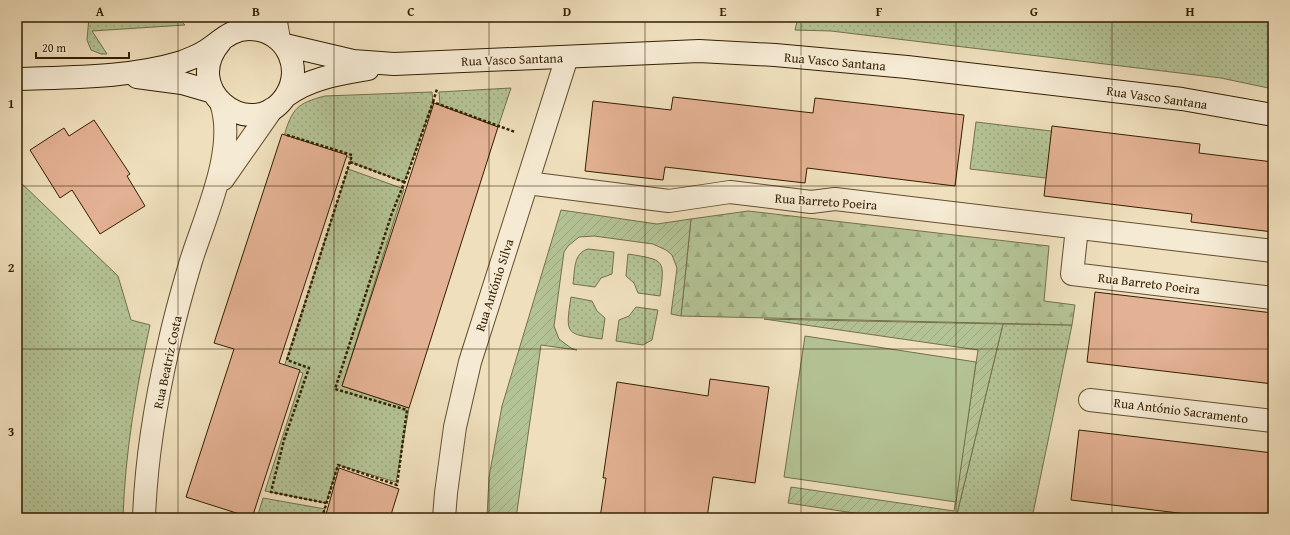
<svg xmlns="http://www.w3.org/2000/svg" width="1290" height="535" font-family="'Gentium Book Plus',serif">
<style>
.grass{fill:url(#grass-dots);stroke:#74704a}
.forest{fill:url(#forest-firs);stroke:#74704a}
.garden{fill:url(#garden-furrows);stroke:#74704a}
.pitch{fill:#b4c394;stroke:#74704a}
.building{fill:#e3b193;stroke:#351e00}
.lines{fill:none;stroke-linecap:round;stroke-linejoin:round}
.street-casing{stroke:#644e2f;stroke-width:24}
.secondary-casing{stroke:#351e00;stroke-width:24}
.path{stroke:#351e00;stroke-width:2.5;stroke-dasharray:3 2;stroke-linecap:butt}
.street{stroke:#f5ead3;stroke-width:22}
.secondary{stroke:#f5ead3;stroke-width:22}
.grid{fill:none;stroke:#351e00;stroke-width:1;stroke-opacity:0.55}
.labels{text-anchor:middle;stroke-width:3;stroke-linejoin:round;paint-order:stroke}
.street-label{font-size:13px;fill:#351e00;stroke:#f5ead3}
.neatline{fill:none;stroke:#351e00;stroke-width:1.5}
.grid-label{font-size:13px;text-anchor:middle;font-weight:bold;fill:#351e00}
</style>
<defs>
<pattern id="grass-dots" width="8" height="8" patternUnits="userSpaceOnUse"><rect width="8" height="8" fill="#b4c394"/><path d="M2 2h.1M6 6h.1" fill="none" stroke="#9ba77e" stroke-width="1.8" stroke-linecap="round"/></pattern>
<pattern id="forest-firs" width="22" height="20" patternUnits="userSpaceOnUse"><rect width="22" height="20" fill="#b4c394"/><path d="M5 1l3.5 6h-7zM16 11l3.5 6h-7z" fill="#9ba77e"/></pattern>
<pattern id="garden-furrows" width="10" height="10" patternUnits="userSpaceOnUse"><rect width="10" height="10" fill="#b4c394"/><path d="M-1 1l2-2M0 10L10 0M9 11l2-2" fill="none" stroke="#9ba77e"/></pattern>
</defs>
<rect width="100%" height="100%" fill="#efdfbc"/>
<filter id="stains"><feTurbulence type="fractalNoise" baseFrequency=".005" numOctaves="4"/><feColorMatrix values="0 0 0 0 .2 0 0 0 0 .09 0 0 0 0 .02 0 0 0 .5 -.17"/></filter>
<radialGradient id="worn" r=".72"><stop offset=".6" stop-color="#630" stop-opacity="0"/><stop offset="1" stop-color="#630" stop-opacity=".3"/></radialGradient>
<path class="grass" d="M89,17h88l8,8 -93,6 15,23h-6l-10,-4 -4,-10z
M798,17h475v72l-52,-11 -390,-47 -36,-1z
M511,88l-13,39 -58,-22 -1,-13z
M432,92l1,10 -29,80 -54,-20 1,-4 -67,-22c8,-27 13,-33 41,-40z
M976,122l83,10 -5,47 -84,-10z
M348,169l56,20 -62,197 67,22 -13,74 -58,-17 -12,38 -61,-12 38,-118 -19,-6z
M17,179l101,97 13,44 19,5c-14,64 -25,128 -27,193h-106z
M588,249l26,3 -2,22 -11,4 -6,9 -22,-3c2,-13 0,-31 15,-35z
M628,254c37,6 37,5 32,42l-22,-3 -4,-10 -8,-7z
M571,297l21,4 5,10 8,7 -3,21c-36,-5 -37,-4 -31,-42z
M636,307l22,3 -6,30 -9,5 -27,-4 3,-21 10,-4z
M1003,324l69,1 -40,193h-76z
M263,498l62,11 -3,9h-65z"/>
<path class="forest" d="M748,211l301,35 -5,55 31,4 -3,20 -391,-9 10,-97z"/>
<path class="garden" d="M17,17h18l-1,4h-17z
M561,210l96,14 34,-5 -10,97 -10,-2 6,-46 -5,-13 -6,-5 -13,-6 -59,-8 -15,1 -11,9 -4,6 -10,74 5,13 12,9 6,2 -36,-5 -25,173h-29l2,-41 13,-71z
M764,319l239,5 -47,194h-69l-99,-15 3,-16 163,24 24,-161z"/>
<path class="pitch" d="M805,336l171,26 -20,140 -172,-25z"/>
<path class="building" d="M673,97l140,16 2,-15 149,17 -9,71 -148,-18 -2,15 -140,-16 -2,13 -78,-9 8,-70 78,9z
M434,103l64,24 -89,281 -67,-22z
M94,120l36,54 -3,2 18,30 -45,28 -28,-44 -12,8 -30,-48 34,-22 5,8z
M1052,126l148,18 -1,9 74,9v70l-82,-10 1,-8 -148,-18z
M282,134l65,21 -68,208 21,7 -48,148 -66,-21 48,-148 -20,-6z
M1095,292l178,21v71l-186,-22z
M710,379l59,8 -14,96 -42,-6 -6,41h-107l6,-40h-3l14,-96 91,14z
M1079,430l194,23v65h-53l-149,-18z
M339,468l60,21 -9,29h-65z"/>
<g class="lines">
<g class="street-casing">
<path id="street" d="M275,17l4,22
M223,179l49,-70
M527,183l142,18 61,-9 81,10 24,-3 438,52
M1077,228l-5,46 201,24
M1090,400l183,21
M144,518c2,-58 12,-118 25,-174 6,-28 14,-56 22,-83 14,-45 46,-112 30,-158
M444,518l2,-25 9,-66 15,-65 97,-305"/>
</g>
<g class="secondary-casing">
<path id="secondary" d="M285,45l68,16 41,3 305,-13 76,4 132,12 275,32 91,16
M137,77l45,6 31,9
M17,79c55,-2 112,-1 165,-17 7,-3 16,-6 22,-10 15,-9 26,-23 45,-23 39,0 58,44 32,73 -35,38 -101,-14 -60,-61
M286,96c24,-18 53,-22 82,-27"/>
</g>
<path class="path" d="M197,19v-2
M433,102l4,-13
M287,135l65,20 -65,205 22,8 -25,72 -13,52 55,11
M350,162l54,20
M322,518l16,-53 59,20 10,-75 -72,-21 57,-176 15,-37 26,-74 82,30"/>
<use href="#street" class="street"/>
<use href="#secondary" class="secondary"/>
</g>
<path class="grid" d="M178,17v501M334,17v501M489,17v501M645,17v501M801,17v501M956,17v501M1112,17v501M17,186h1256M17,349h1256"/>
<g class="labels">
<g class="street-label">
<text transform="translate(512 59) rotate(-2)" y="5">Rua Vasco Santana</text>
<text transform="translate(835 61) rotate(5)" y="5">Rua Vasco Santana</text>
<text transform="translate(1157 97) rotate(8)" y="5">Rua Vasco Santana</text>
<text transform="translate(826 201) rotate(4)" y="5">Rua Barreto Poeira</text>
<text transform="translate(1149 283) rotate(7)" y="5">Rua Barreto Poeira</text>
<text transform="translate(494 285) rotate(-72)" y="5">Rua António Silva</text>
<text transform="translate(167 362) rotate(-78)" y="5">Rua Beatriz Costa</text>
<text transform="translate(1181 410) rotate(7)" y="5">Rua António Sacramento</text>
</g>
</g>
<rect width="1290" height="535" fill="none" stroke="#efdfbc" stroke-width="44"/>
<path d="M36 52v6h93v-6" fill="none" stroke="#351e00" stroke-width="2"/>
<text x="42" y="52" font-size="12" fill="#351e00" stroke="#f5ead3" stroke-width="3" paint-order="stroke">20 m</text>
<rect x="22" y="22" width="1246" height="491" class="neatline"/>
<g class="grid-label">
<text x="100" y="16">A</text>
<text x="256" y="16">B</text>
<text x="411" y="16">C</text>
<text x="567" y="16">D</text>
<text x="723" y="16">E</text>
<text x="879" y="16">F</text>
<text x="1034" y="16">G</text>
<text x="1190" y="16">H</text>
<text x="11" y="108">1</text>
<text x="11" y="272">2</text>
<text x="11" y="436">3</text>
</g>
<rect width="100%" height="100%" filter="url(#stains)"/>
<rect width="100%" height="100%" fill="url(#worn)"/>
</svg>
